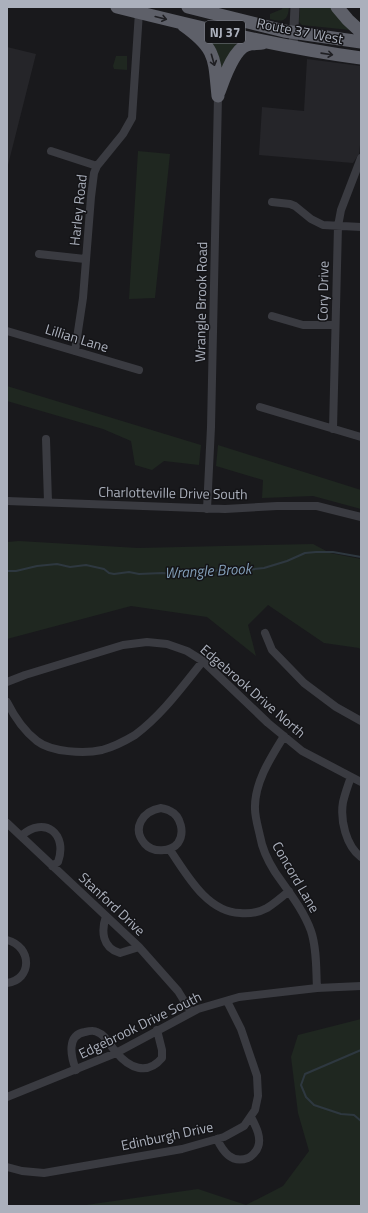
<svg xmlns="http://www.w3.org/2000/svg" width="368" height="1213" font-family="'Titillium Web',sans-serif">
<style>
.built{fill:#252529}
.green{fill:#1f2720}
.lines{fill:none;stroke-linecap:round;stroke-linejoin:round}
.stream{stroke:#2e3840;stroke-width:2}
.minor{stroke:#3a3b41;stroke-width:8}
.tertiary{stroke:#3a3b41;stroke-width:9}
.trunk{stroke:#5e6069;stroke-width:13}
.oneway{stroke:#1f1f23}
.labels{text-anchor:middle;stroke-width:3;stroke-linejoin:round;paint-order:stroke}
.shield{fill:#141417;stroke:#7e818a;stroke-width:1}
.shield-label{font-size:13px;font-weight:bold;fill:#abb0bc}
.street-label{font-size:14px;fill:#abb0bc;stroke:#141417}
.water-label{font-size:15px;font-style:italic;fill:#829eb7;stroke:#141417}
</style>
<rect width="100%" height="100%" fill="#19191c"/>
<path class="built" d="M7,47l29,7 -29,115z
M307,59l54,7v70l-2,18 -6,9 -94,-8 3,-48 42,4z"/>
<path class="green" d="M283,7h6c-1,15 -7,15 -19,12v-5l12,-5z
M300,7h33l17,23 -48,-5 -3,-3z
M207,38l30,6 -16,27z
M116,56h11v14l-13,-1 -1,-3z
M138,151l32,3 -15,144 -26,1z
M7,386l194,59 -2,20 -35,-4 -12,9 -17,-5 -4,-24 -28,-12 -96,-28z
M218,445l143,45v19l-48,-13 -51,2 1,-18 -47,-14z
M19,541l119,7 175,-4 17,9 31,6v91l-2,-2 -35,-5 -56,-38 -20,20 8,31 -49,-39 -76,-11 -124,33v-97z
M361,1019v187h-282l119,-17 48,16 37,-19 26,-35 -11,-38 -7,-56 7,-22z"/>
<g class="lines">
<path class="stream" d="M7,571h9l21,-5 20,-2 13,3 16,-2 18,4 5,4 5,1 15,-2 10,2 23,-1 32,2 25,-5 18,1 27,-3 23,-7 18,-8 11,-1h17l28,5
M361,1050l-56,24 -4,11 5,12 8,8 27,9 13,1 7,6"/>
<path class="minor" d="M51,151l46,15
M272,202l18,2 5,2 16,13 12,6 38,2
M39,254l46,5
M272,316l31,9h32
M7,331l132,39
M75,351l8,-53 8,-101 3,-24 3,-7 26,-32 9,-16 7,-106
M260,407l101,30
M333,429l5,-203 3,-16 20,-52
M46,439l2,63
M7,501l218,8 52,-3h40l44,11
M207,509l4,-82 7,-331
M265,633l7,17 32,33 32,24 25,14
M7,682l18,-7 98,-30 24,-3 20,2 20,7 16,10 65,62 34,28 59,31
M7,702c7,14 17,29 30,39 14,11 47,13 65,9 11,-3 23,-9 33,-15 27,-20 47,-48 68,-74
M284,736c-13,21 -30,47 -29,73 0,8 3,18 5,27 2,12 8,25 15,36 13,19 28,37 36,59 6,18 5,39 6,57
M351,777c-3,8 -6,17 -8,25 -3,18 3,44 18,55
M161,808c3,1 6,1 9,3 11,5 15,22 8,32 -7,9 -25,10 -33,1 -14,-16 -2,-33 16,-36z
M7,823l132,124 39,44 13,21
M21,836c24,-21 47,-2 37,26l-6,4
M170,850c17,25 37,62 70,63 10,1 18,0 27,-5 8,-5 15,-11 22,-17
M106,916c-5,15 -4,32 14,37l19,-6
M7,940c26,7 25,40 0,43
M76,1070c-5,-13 -10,-35 9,-38 4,-1 9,-2 12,0 9,3 13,14 19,20 13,16 31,24 46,6v-8l-5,-20
M7,1097l109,-44 82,-44 41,-12 78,-9 44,-2
M217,1139c6,13 15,25 31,19 3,-1 9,-7 10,-11 4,-10 -3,-22 -7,-30
M7,1167l15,4 22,2 138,-24 42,-12 20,-11 11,-16 3,-14 -1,-20 -16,-47 -14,-28"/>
<path class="tertiary" d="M293,47l2,-40"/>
<path class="trunk" d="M117,7c80,20 162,40 244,51
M188,7l96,24 77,11
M337,7l11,13 13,12
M183,25c34,24 31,33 35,71
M219,92c5,-13 14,-42 28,-47 5,-2 11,-1 16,-2"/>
</g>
<defs><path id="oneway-shaft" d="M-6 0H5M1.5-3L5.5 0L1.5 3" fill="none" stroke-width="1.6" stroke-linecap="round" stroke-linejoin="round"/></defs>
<g class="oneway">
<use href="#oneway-shaft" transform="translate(161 18) rotate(14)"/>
<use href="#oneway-shaft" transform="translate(327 54) rotate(8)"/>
<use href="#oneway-shaft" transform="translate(213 60) rotate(74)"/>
</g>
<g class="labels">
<rect class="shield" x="205" y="21" width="40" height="22" rx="3"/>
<g class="shield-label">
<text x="225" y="37">NJ 37</text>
</g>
<g class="street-label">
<text transform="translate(300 31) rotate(11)" y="5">Route 37 West</text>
<text transform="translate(78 210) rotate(-84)" y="5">Harley Road</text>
<text transform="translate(323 291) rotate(-89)" y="5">Cory Drive</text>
<text transform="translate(201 302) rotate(-89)" y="5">Wrangle Brook Road</text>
<text transform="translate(77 338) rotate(17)" y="5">Lillian Lane</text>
<text transform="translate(173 493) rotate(1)" y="5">Charlotteville Drive South</text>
<text transform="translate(253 691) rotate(41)" y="5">Edgebrook Drive North</text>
<text transform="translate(296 877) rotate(60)" y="5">Concord Lane</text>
<text transform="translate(112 904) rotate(43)" y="5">Stanford Drive</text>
<text transform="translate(140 1025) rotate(-26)" y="5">Edgebrook Drive South</text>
<text transform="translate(167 1136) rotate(-12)" y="5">Edinburgh Drive</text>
</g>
<g class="water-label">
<text transform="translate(208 571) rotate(-3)" y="5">Wrangle Brook</text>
</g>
</g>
<rect width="368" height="1213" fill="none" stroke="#abb0bc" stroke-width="16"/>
</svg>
